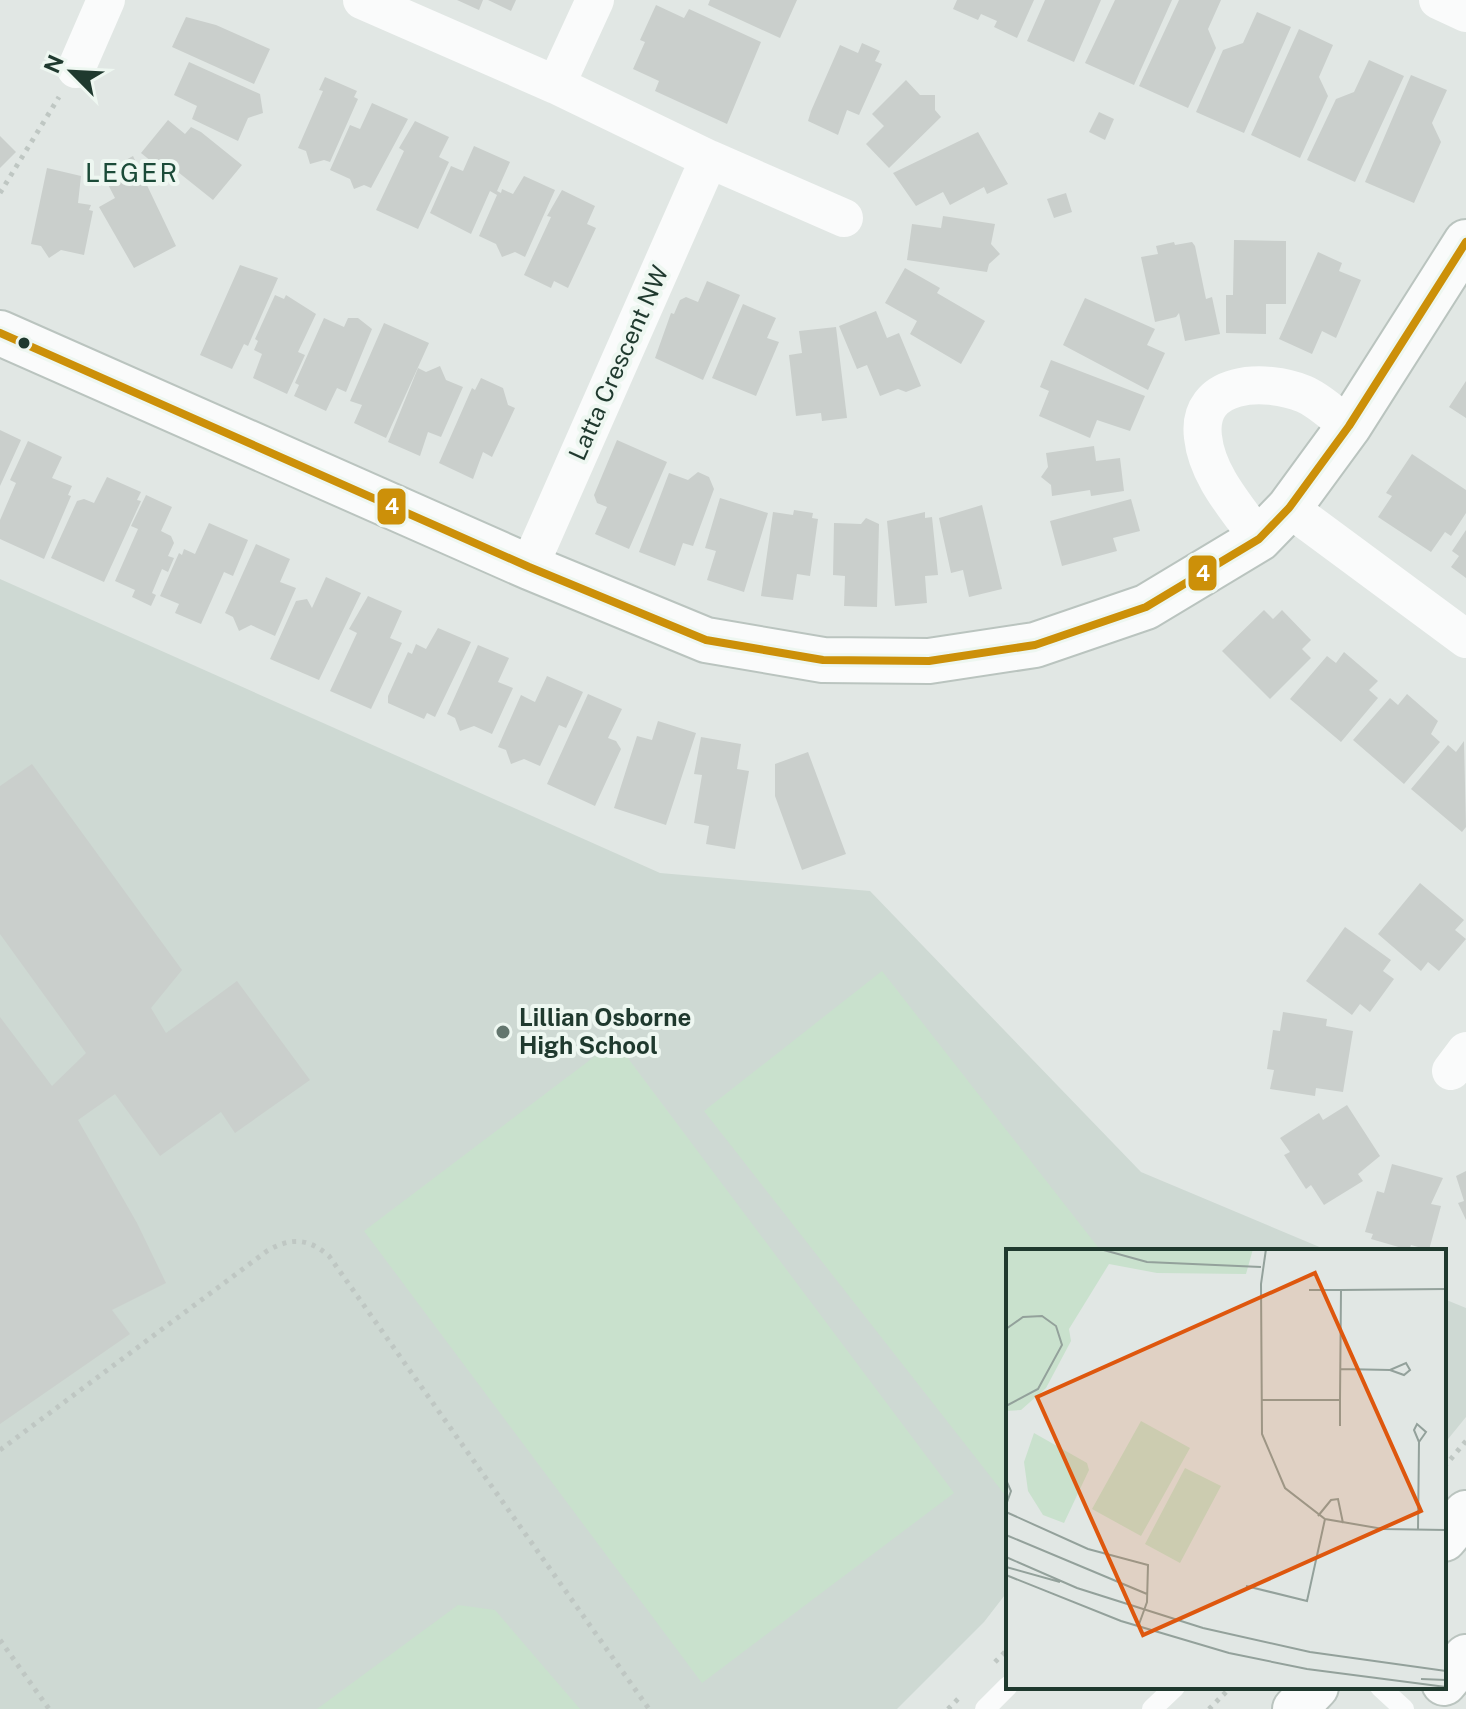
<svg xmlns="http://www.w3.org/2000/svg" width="1466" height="1709" font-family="'Public Sans',sans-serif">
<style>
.built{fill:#ced9d3}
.green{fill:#c9e1cd}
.building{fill:#cacfcc}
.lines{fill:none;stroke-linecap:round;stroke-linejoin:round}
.secondary-casing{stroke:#bac4bf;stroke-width:48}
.path{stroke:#bfc7c3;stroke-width:5;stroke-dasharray:4 6;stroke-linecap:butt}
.lane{stroke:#fafbfb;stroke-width:20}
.street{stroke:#fafbfb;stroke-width:38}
.secondary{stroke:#fafbfb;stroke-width:44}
.bus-1-casing{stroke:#eef7f1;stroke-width:14}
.bus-1{stroke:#cc9009;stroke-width:8}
.bus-dot{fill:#1f392e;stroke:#eef7f1;stroke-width:3}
.poi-dot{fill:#63766e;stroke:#eef7f1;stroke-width:3}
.labels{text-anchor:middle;stroke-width:8;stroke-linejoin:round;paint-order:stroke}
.street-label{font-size:24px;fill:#1f392e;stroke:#eef7f1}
.poi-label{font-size:24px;font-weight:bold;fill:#1f392e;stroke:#eef7f1;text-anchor:start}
.neighbourhood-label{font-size:26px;letter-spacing:2px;fill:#1b4b38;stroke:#eef7f1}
.inset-road{fill:none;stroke:#93a19b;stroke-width:2}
.view{fill:#de570e;fill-opacity:0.15;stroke:#de570e;stroke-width:4}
.inset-edge{fill:none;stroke:#1f392e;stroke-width:4}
.line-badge{stroke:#eef7f1;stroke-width:3}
.badge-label{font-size:22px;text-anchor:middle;font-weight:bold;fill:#fff}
</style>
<rect width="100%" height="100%" fill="#e1e7e4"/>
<path class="built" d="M0,579l660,294 210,18 271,281 188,79h-321v340l-24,31 -87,87h-897z
M1444,1299l22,9v109l-22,27z"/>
<path class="green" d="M882,971l219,280h-93v242l-3,2 -301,-384z
M615,1041l339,452 -252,190 -338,-452z
M458,1605l37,5 85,99h-263z"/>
<path class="building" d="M457,0h26l-4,10z
M488,0h28l-5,11z
M710,0h87l-17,38 -72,-33z
M957,0h77l-17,38 -23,-11 3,-6 -16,-7 -3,6 -25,-11z
M1045,0h56l-27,62 -47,-21z
M1115,0h57l-38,85 -49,-22z
M1179,0h42l-13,29 8,19 -28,60 -49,-22z
M656,5l28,13 5,-9 72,33 -34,82 -72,-33 4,-10 -26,-12 12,-27 -5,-2z
M1257,12l34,15 -47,106 -48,-21 27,-62 20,-7z
M186,17l30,8 54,24 -16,35 -82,-37z
M1299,29l34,16 -14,32 9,19 -28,62 -49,-23z
M862,43l18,8 -5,10 7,3 -23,51 -12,-5 -9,25 -30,-14 3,-10 29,-66 18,8z
M1369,60l35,16 -49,106 -48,-22 29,-61 18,-7z
M189,62l71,32 3,19 -15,5 -10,23 -46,-22 5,-13 -23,-11z
M1411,75l36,15 -15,33 9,19 -27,61 -49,-21z
M325,77l32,14 -3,6 4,2 -28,63 -6,-2 -14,4 -4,-13 -8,-3 25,-57 -4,-1z
M906,80l14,15h15v15l6,7 -52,51 -23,-24 18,-18 -12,-12z
M372,103l36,16 -37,69 -7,-3 -10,4 -4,-10 -20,-9 20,-45 10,4z
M1099,112l15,7 -9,21 -16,-8z
M168,120l17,14 6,-7 10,5 41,33 -29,35 -40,-32 -5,7 -27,-22z
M415,121l34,16 -10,20 10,5 -31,67 -42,-19 28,-59 -5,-3z
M978,132l30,52 -21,10 -3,-7 -34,18 -7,-13 -27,14 -23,-33z
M0,136l16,16 -16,16z
M474,146l36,16 -13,29 4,2 1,-4 11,5 11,-18 31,14 -30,67 -10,-5 -13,5 -6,-13 -17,-8 18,-41 -7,-4 -19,43 -41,-21 21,-47 12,5z
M133,156l43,90 -42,22 -35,-61 16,-9 -13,-25z
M47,168l34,8 -3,27 13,2 -2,5 4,1 -9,44 -23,-5 -12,8 -8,-12 -10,-2z
M562,190l33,16 -8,18 9,4 -28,60 -14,-7 -3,7 -27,-13 27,-58 -4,-1z
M1066,193l6,19 -18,6 -7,-19z
M943,216l52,8 -4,20 9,10 -11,10 -2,8 -80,-12 5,-36 29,4z
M1234,240l52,1v63h-20v30l-40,-1v-38h7z
M1174,242l1,3 17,-3 3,4 11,53 6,-2 8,37 -35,7 -6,-28 -3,4 -21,5 -14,-65 17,-3 -2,-8z
M1318,252l24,11 -3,8 22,9 -25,58 -14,-7 -10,23 -33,-15z
M240,265l38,13 -30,68 -4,-2 -12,25 -32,-14z
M905,268l35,20 -3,5 48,28 -24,43 -51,-30 7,-13 -32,-18z
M707,281l33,14 -37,85 -48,-22 16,-45 3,1 6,-14 6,-3 12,5z
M275,295l9,4 2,-4 30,19 -18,38 7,3 -18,39 -34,-16 9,-24 -8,-4 4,-9 -3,-2z
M1085,298l70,31 -8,16 18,8 -17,37 -85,-45z
M743,304l33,14 -9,20 12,4 -23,54 -44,-18z
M876,311l11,27 12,-5 22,53 -15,6 -8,-3 -18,7 -13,-31 -10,4 -18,-43z
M324,318l20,9 4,-9h10l14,11 -26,63 -9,-4 -11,23 -32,-15 5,-11 -4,-2z
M384,323l45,20 -43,95 -32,-15 8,-18 -12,-4z
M836,327l11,91 -25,3 -1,-8 -25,3 -7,-61 13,-2 -3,-22z
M1051,360l94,36 -15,35 -33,-11 -7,18 -51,-22 10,-25 -9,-4z
M440,366l6,14 17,7 -22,50 -13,-5 -8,24 -32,-14 30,-74 8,4z
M481,378l22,10 5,17 7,3 -23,49 -9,-5 -10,27 -34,-16 33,-75 3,2z
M1466,381v37l-17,-11z
M0,430l21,10 -21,46z
M617,440l50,22 -38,87 -34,-15 12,-27 -10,-4 -3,-8z
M28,441l34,16 -10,21 20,8 -4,9 3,1 -27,63 -44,-20v-19l16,-37 -6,-3z
M1094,446l2,15 24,-3 4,33 -33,5 -1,-6 -38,6 -1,-11 -10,-8 7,-10 -2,-14z
M1412,454l54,36v23l-15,23 -6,-4 -14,20 -53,-35 14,-21 -6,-3z
M698,472l11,5 5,12 -21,57 -10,-3 -8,23 -36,-14 30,-79 19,7z
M107,477l34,15 -4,8 4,1 -37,81 -53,-24 26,-57 7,-2 10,4z
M146,495l26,12 -11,24 10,5 3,7 -6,13 6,2 -6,14 -6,-3 -10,24 4,2 -5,11 -19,-9 3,-7 -20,-9 23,-52 -7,-3z
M720,498l48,15 -24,79 -37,-12 9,-29 -11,-3z
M1131,499l9,32 -27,7 4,13 -55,15 -12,-45z
M982,505l20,84 -33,8 -6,-27 -12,3 -12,-55z
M794,510l19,3 -1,5 6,1 -8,57 -13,-2 -4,26 -32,-4 12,-84 20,3z
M925,512v6l7,-1 6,58 -13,1 2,27 -32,3 -8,-85z
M866,518l13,6 -2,83 -33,-1 1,-30 -12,-1 1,-52 27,1z
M209,523l39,17 -15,36 -9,-4 -23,52 -26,-11 4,-9 -19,-8 19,-43 3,2 2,-6 11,5z
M1466,530v48l-15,-11 8,-11 -7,-5z
M256,544l34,15 -10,23 16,6 -21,48 -24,-11 -12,6 -6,-14 -8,-4z
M326,577l35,16 -42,87 -49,-21 26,-58 11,-2 5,9z
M368,596l34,15 -12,27 12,5 -31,66 -41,-18 27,-58 -8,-4z
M1264,610l9,9 9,-9 29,30 -9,9 9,9 -41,41 -48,-48z
M438,628l33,14 -36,75 -8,-4 -3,6 -36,-16v-7l20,-44 4,2 4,-10 10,5z
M478,645l31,13 -11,24 15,6 -21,46 -18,-8 -14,5 -5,-13 -8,-4z
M1344,652l34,29 -9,9 9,8 -37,44 -51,-43 37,-43 9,7z
M547,676l36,16 -17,36 -7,-3 -19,41 -16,-7 -13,5 -5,-14 -8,-3 23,-52 14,7z
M588,694l34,15 -14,29 8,3 5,8 -26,57 -48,-22z
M1407,694l31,27 -7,13 9,8 -36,42 -51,-44 37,-42 8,7z
M658,721l38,12 -30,92 -52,-17 23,-72 15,4z
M701,737l40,7 -4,25 12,2 -14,78 -29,-5 3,-18 -15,-3 8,-48 -8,-1z
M1464,741l2,86 -4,5 -51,-43 37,-44 8,7z
M808,752l38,102 -44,16 -27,-74v-32z
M32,764l150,206 -31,38 15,25 71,-52 73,99 -75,53 -14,-21 -61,44 -45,-62 -37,26 59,103 29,60 -54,27 18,24 -130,90v-407l52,69 34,-33 -86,-119v-148z
M1420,883l44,37 -9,10 11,9 -27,32 -11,-9 -7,9 -43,-37z
M1345,927l46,33 -8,11 11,8 -24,33 -10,-8 -8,11 -46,-34z
M1283,1012l44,7 -1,7 27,5 -10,61 -27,-4 -1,8 -45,-7 4,-19 -7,-1 6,-39 7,1z
M1347,1105l33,51 -22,18 5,7 -39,24 -13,-20 -5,4 -22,-34 6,-3 -10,-14 39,-25 4,7z
M1392,1164l51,14 -12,26 10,2 -12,44 -18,-5 -2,5 -38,-11 2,-5 -8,-2 12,-41 7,2z
M1466,1171v49l-8,-17 6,-2 -8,-25z"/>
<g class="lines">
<g class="secondary-casing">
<path id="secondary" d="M0,333l529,234 177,73 117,20 106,1 106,-16 111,-38 113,-68 30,-31 60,-82 117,-184
M1444,1539l22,-26
M1444,1683l22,-26
M1295,1709l21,-22"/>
</g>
<path class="path" d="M0,193l59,-96
M0,1450l267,-199c24,-14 41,-13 62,5l320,453
M1444,1467l22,-26
M0,1640l49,69
M995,1662l13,-13
M948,1709l14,-14
M1209,1709l22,-22"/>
<path class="lane" d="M1380,1687l24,22
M985,1709l23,-23
M1152,1709l23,-22"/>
<path class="street" d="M362,0l194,85 153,74 -180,408
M1438,0l28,13
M76,69l30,-69
M556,85l39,-85
M709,159l135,59
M1289,508l177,131
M1259,539c-21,-30 -52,-63 -56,-102 -7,-57 62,-59 101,-43 15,6 31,22 45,32
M1451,1071l15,-20"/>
<use href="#secondary" class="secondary"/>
<g class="bus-1-casing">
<path id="bus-1" d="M0,333l529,234 177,73 117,20 106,1 106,-16 111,-38 113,-68 30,-31 60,-82 117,-184"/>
</g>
<use href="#bus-1" class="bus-1"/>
</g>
<circle class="bus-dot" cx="24" cy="343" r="7"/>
<circle class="poi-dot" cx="503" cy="1032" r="8"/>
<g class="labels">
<g class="street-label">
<text transform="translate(619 363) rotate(-66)" y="8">Latta Crescent NW</text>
</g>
<g class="poi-label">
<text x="519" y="1026">Lillian Osborne<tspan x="519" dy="28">High School</tspan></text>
</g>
<g class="neighbourhood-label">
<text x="132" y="182">LEGER</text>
</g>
</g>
<g transform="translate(1006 1249)">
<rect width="440" height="440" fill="#e1e7e4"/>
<path d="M0,0h247l-7,25 -89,-1 -48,-9 -40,65 2,12 -25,47 -25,22 -15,1zM135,172l49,27 -49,88 -49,-27zM28,184l53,30 2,7 -25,53 -21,-8 -15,-24 -4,-29zM179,219l36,18 -41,77 -35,-19z" fill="#c9e1cd"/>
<path class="inset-road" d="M94,0l47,13 114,5M260,0l-5,35 1,150 23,54 40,31 58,10 63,1M303,41h32M0,80l17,-12 19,-1 14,10 6,19 -24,44 -32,17M335,120l49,1 16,-7 4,7 -6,5 -14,-5M255,151h79l1,-110 105,-1M334,151v26M0,231l5,11 -5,14M0,263l82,37 60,16 -1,37 -9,25M312,267l13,-16 7,-1 5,24M412,280l1,-87 7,-10 -9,-8 -3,6 5,12M0,286l141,59M0,308l71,31 126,40 107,24 136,19M0,318l54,15M0,326l115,46 108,32 78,16 139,18M240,337l61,15 18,-82M415,430l25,1"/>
<path class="view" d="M309,24l106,238 -278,124 -106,-238z"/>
<rect width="440" height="440" class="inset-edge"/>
</g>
<g class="line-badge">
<rect x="376" y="487" width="31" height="39" rx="8" fill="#cc9009"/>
<rect x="1187" y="554" width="31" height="38" rx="8" fill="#cc9009"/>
</g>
<g class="badge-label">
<text x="392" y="514">4</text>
<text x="1203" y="581">4</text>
</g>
<g transform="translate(72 72) rotate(294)" stroke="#eef7f1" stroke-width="6" paint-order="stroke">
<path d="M0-6L14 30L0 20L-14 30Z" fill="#1f392e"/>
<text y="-12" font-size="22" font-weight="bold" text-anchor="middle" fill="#1f392e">N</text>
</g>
</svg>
